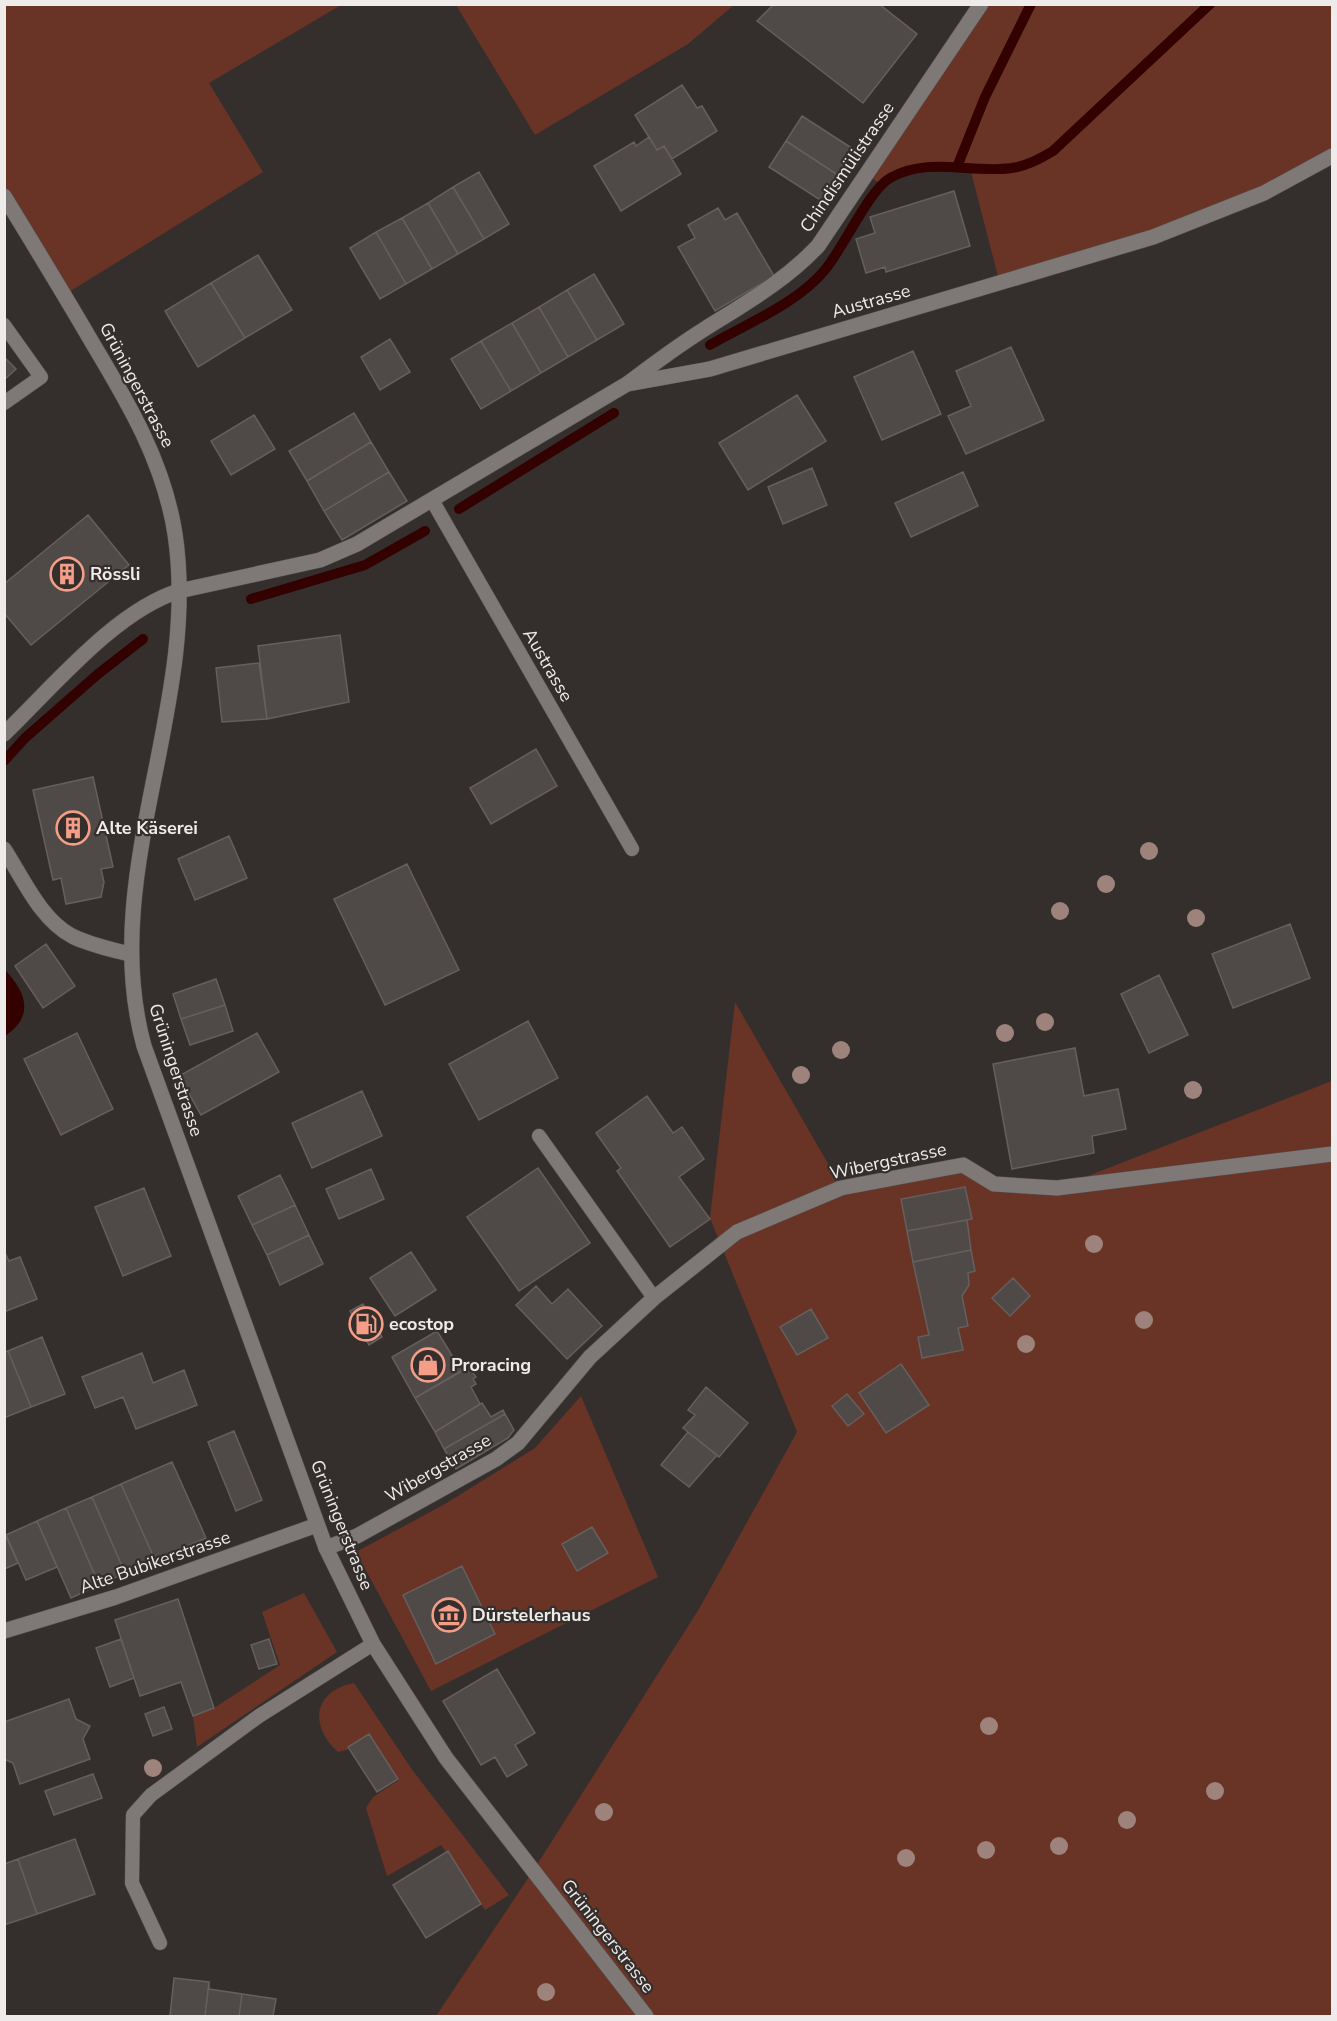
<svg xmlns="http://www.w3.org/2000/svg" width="1337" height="2021" font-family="'Nunito Sans',sans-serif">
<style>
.green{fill:#693426}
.water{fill:#320100}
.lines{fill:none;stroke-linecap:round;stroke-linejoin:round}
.stream{stroke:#320100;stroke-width:10}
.building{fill:#4f4948;stroke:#655f5d;stroke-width:1.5}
.service-casing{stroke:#534e4d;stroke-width:15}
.minor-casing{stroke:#534e4d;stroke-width:16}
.tertiary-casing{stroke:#534e4d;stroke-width:16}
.service{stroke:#7e7876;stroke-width:14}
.minor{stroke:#7e7876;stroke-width:15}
.tertiary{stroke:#7e7876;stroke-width:15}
.tree{fill:#9e837c}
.labels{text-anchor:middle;stroke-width:4.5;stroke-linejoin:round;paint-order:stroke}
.street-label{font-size:18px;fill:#eeebea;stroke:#342f2d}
.poi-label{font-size:18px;font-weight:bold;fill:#eeebea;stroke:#342f2d;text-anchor:start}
</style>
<rect width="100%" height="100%" fill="#342f2d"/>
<path class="green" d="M5,5h336l-132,78 54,89 -199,123 -59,-99z
M456,5h278l-46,39 -153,91z
M981,5h351v151l-68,37 -264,91 -30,-116c-28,-2 -67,-5 -88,17l-15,-10z
M735,1002l107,186 121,-23 31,19 63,4 275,-107v935h-896l97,-145 166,-262 98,-177 -87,-214z
M581,1396l77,181 -227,114 -75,-139 89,-48 90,-56z
M304,1593l33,59 -140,95 -4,-31 21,-8 66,-43 -18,-53z
M354,1683l59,88 96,124 -24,15 -44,-65 -54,31 -21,-68 7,-11 26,-17 -30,-46 -22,16 -9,2c-29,-26 -25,-61 16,-69z"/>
<path class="water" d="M5,970c21,22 30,46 0,66z"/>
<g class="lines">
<path class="stream" d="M957,167l28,-70 46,-93
M710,345c38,-22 86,-41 114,-74 19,-22 45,-81 66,-93 38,-22 82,-4 122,-10 15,-2 28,-9 41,-17l157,-147
M459,509l155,-96
M251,599l114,-34 60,-34
M4,761l21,-23 73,-64 45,-35"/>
</g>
<path class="building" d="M774,4h105l38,30 -54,69 -106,-82z
M682,85l15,23 5,-2 15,25 -45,28 -8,-13 -7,4 -22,-35z
M802,116l59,38 -17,25 -58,-38z
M649,137l8,13 7,-4 17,28 -60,37 -27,-45 40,-24 2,4z
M786,141l58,38 -16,26 -59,-38z
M479,172l30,52 -25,15 -31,-52z
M453,187l31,52 -26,15 -30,-51z
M954,191l16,55 -84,26 -1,-5 -19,6 -10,-34 19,-6 -5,-16z
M428,203l30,51 -26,15 -30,-51z
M718,208l7,12 12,-7 37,63 -59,35 -37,-64 17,-9 -7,-13z
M402,218l30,51 -26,15 -30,-52z
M376,232l30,52 -26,15 -30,-51z
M258,255l34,55 -47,28 -34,-55z
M594,274l30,50 -27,16 -30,-50z
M211,283l34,55 -47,29 -33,-56z
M567,290l30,50 -29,17 -29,-50z
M539,307l29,50 -27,16 -29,-50z
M512,323l29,50 -30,18 -30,-50z
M390,339l20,33 -30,18 -19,-33z
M481,341l30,50 -30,18 -30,-50z
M1011,347l33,73 -78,34 -18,-38 23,-10 -15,-35z
M913,351l28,63 -59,26 -28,-63z
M4,357l12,12 -12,11z
M797,395l29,46 -78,49 -29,-47z
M354,413l17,29 -64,39 -18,-30z
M254,415l21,34 -44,26 -20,-34z
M371,442l18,30 -65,39 -17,-30z
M812,468l15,37 -44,19 -15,-37z
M389,472l18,29 -65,39 -18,-29z
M963,472l15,34 -67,31 -16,-34z
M88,515l41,50 -98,80 -27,-32v-29z
M340,635l9,67 -82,17 -9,-73z
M259,663l8,56 -45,3 -6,-54z
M536,749l21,37 -66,38 -21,-36z
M93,777l20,90 -12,2 3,13 -3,15 -35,7 -5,-26 -8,2 -20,-90z
M229,836l18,42 -52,22 -17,-41z
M407,864l52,106 -74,35 -51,-106z
M1290,924l20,54 -77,30 -21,-54z
M46,944l29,42 -32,22 -28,-42z
M1159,975l29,60 -39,18 -28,-59z
M216,979l9,26 -44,14 -8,-25z
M225,1005l8,26 -43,14 -9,-26z
M528,1021l30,57 -79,42 -30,-56z
M77,1033l36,76 -52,26 -37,-76z
M257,1033l22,39 -78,43 -22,-39z
M1075,1048l9,48 34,-7 8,40 -34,7 2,17 -82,16 -19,-105z
M362,1091l20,45 -70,32 -20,-45z
M647,1096l26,37 9,-6 22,32 -25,18 31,42 -40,28 -53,-76 4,-3 -25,-35z
M538,1168l52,75 -71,48 -52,-74z
M371,1169l13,30 -45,20 -13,-30z
M280,1175l15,30 -43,20 -14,-29z
M965,1187l7,32 -65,12 -6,-32z
M144,1188l27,68 -48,20 -28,-69z
M295,1205l14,30 -42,20 -15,-30z
M967,1220l4,30 -58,12 -6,-31z
M309,1235l14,29 -43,21 -13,-30z
M971,1250l4,21 -7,2 1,12 -7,11 6,30 -10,2 5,22 -41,8 -4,-21 11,-2 -16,-73z
M4,1251l5,10 11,-4 17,42 -33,13z
M411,1252l25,38 -41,26 -25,-38z
M1013,1278l17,18 -20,20 -18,-18z
M536,1286l16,18 16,-15 34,37 -35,33 -51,-54z
M363,1304l19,33 -13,8 -19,-34z
M811,1309l17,29 -31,17 -17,-28z
M437,1331l22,36 4,-3 3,4 -51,30 -23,-41z
M42,1337l23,57 -34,13 -23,-56z
M8,1351l23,56 -27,11v-66z
M142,1353l11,30 31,-13 13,35 -61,24 -13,-32 -28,11 -13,-31z
M901,1364l28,41 -43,28 -27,-40z
M469,1367l7,10 -3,2 3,5 -5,3 9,17 -45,28 -20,-34z
M706,1387l42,36 -29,34 -36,-29 12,-13 -7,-5z
M847,1394l17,20 -16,12 -16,-20z
M482,1403l9,14 12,-7 2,4 -61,35 -9,-17z
M505,1414l9,16 -6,8 -52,31 -12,-20z
M234,1431l28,69 -26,11 -28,-69z
M688,1432l29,23 -28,32 -28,-22z
M172,1462l34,76 -51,22 -34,-76z
M121,1484l34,76 -30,13 -33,-76z
M92,1497l33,76 -26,12 -33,-77z
M66,1508l33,77 -28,13 -34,-77z
M37,1521l20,46 -31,13 -20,-45z
M592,1527l16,26 -31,18 -15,-27z
M4,1532l14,31 -14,6z
M462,1566l33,68 -59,30 -33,-69z
M178,1599l36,109 -21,8 -12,-34 -41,14 -25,-76z
M121,1639l13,39 -24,9 -14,-39z
M269,1639l8,25 -18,5 -8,-24z
M497,1669l38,64 -20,12 12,20 -20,12 -12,-20 -14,8 -38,-64z
M69,1699l7,20 14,7 -7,13 7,20 -70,25 -7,-21 -9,-4v-37z
M164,1707l8,22 -19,7 -8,-22z
M369,1734l29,45 -21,13 -29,-45z
M93,1774l9,24 -48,17 -9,-24z
M75,1839l20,55 -58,20 -19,-55z
M448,1851l33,53 -55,34 -33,-53z
M18,1859l19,55 -33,11v-61z
M174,1978l35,4 -4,34h-35z
M209,1982v7l33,5 -3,22h-34z
M242,1994l34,5 -3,17h-34z"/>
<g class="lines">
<g class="service-casing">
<path id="service" d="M4,325l37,52 -37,26
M432,500l200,349
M539,1136l115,162
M160,1943l-28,-60 1,-68 18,-20 108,-79 114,-72"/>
</g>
<g class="minor-casing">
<path id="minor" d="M627,384c25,-19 49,-37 76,-54 41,-26 81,-48 115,-84l163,-242
M4,734c49,-47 111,-123 175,-143
M4,849c19,29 36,70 68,87 18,9 38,13 57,18
M326,1548l31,-12 139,-77 22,-16 72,-86 64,-59 83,-66 104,-44 122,-23 31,19 63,4 275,-34
M4,1631l112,-34 201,-72"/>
</g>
<g class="tertiary-casing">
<path id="tertiary" d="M4,196c30,49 60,98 89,148 36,60 71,119 82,190 26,172 -78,341 -31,512l182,502 47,96 73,114 200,258
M179,591l141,-31 37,-16 270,-160 83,-15 443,-132 111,-44 68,-37"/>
</g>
<use href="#service" class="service"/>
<use href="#minor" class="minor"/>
<use href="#tertiary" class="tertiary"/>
</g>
<g class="tree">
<circle cx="1149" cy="851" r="9"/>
<circle cx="1106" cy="884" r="9"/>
<circle cx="1060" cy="911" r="9"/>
<circle cx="1196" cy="918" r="9"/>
<circle cx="1045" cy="1022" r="9"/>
<circle cx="1005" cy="1033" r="9"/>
<circle cx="841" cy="1050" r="9"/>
<circle cx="801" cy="1075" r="9"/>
<circle cx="1193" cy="1090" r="9"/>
<circle cx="1094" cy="1244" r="9"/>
<circle cx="1144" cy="1320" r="9"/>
<circle cx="1026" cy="1344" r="9"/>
<circle cx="989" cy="1726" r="9"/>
<circle cx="153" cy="1768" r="9"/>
<circle cx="1215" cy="1791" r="9"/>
<circle cx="604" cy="1812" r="9"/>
<circle cx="1127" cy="1820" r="9"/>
<circle cx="1059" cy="1846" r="9"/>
<circle cx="986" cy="1850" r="9"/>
<circle cx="906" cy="1858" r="9"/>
<circle cx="546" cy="1992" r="9"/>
</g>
<defs>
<g id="building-ring" transform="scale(1.725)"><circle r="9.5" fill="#342f2d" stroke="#f49e87" stroke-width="1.5"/><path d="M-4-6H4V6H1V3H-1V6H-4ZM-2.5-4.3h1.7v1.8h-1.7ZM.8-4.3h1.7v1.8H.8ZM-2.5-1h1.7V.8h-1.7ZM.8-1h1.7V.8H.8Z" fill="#f49e87"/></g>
<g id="fuel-ring" transform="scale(1.725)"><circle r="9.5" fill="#342f2d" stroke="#f49e87" stroke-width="1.5"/><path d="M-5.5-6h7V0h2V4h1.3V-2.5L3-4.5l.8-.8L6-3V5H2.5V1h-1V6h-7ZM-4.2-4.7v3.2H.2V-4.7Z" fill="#f49e87"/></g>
<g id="shop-ring" transform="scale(1.725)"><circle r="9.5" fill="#342f2d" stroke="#f49e87" stroke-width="1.5"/><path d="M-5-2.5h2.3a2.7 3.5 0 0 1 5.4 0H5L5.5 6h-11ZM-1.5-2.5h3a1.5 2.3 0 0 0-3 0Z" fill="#f49e87"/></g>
<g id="museum-ring" transform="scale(1.725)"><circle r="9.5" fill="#342f2d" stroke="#f49e87" stroke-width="1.5"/><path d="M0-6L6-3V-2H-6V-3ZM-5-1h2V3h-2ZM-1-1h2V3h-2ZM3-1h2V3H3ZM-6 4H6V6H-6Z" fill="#f49e87"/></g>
</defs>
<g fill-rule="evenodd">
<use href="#building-ring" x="67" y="574"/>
<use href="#building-ring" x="73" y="828"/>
<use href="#fuel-ring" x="366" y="1324"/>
<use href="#shop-ring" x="428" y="1365"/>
<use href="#museum-ring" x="449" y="1615"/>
</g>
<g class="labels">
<g class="street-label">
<text transform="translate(847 167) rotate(-56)" y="6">Chindismülistrasse</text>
<text transform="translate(871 301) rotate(-16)" y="6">Austrasse</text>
<text transform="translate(137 385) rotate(62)" y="6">Grüningerstrasse</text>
<text transform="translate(548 665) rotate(60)" y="6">Austrasse</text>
<text transform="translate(176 1070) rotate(72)" y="6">Grüningerstrasse</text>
<text transform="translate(888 1161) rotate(-12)" y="6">Wibergstrasse</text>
<text transform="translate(438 1468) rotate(-30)" y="6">Wibergstrasse</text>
<text transform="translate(342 1525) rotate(68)" y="6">Grüningerstrasse</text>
<text transform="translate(155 1562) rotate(-19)" y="6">Alte Bubikerstrasse</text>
<text transform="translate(608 1936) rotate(52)" y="6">Grüningerstrasse</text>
</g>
<g class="poi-label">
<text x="90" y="580">Rössli</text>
<text x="96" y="834">Alte Käserei</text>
<text x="389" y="1330">ecostop</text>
<text x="451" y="1371">Proracing</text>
<text x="472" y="1621">Dürstelerhaus</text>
</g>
</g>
<rect width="1337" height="2021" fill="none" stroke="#eeebea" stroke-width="12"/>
</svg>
